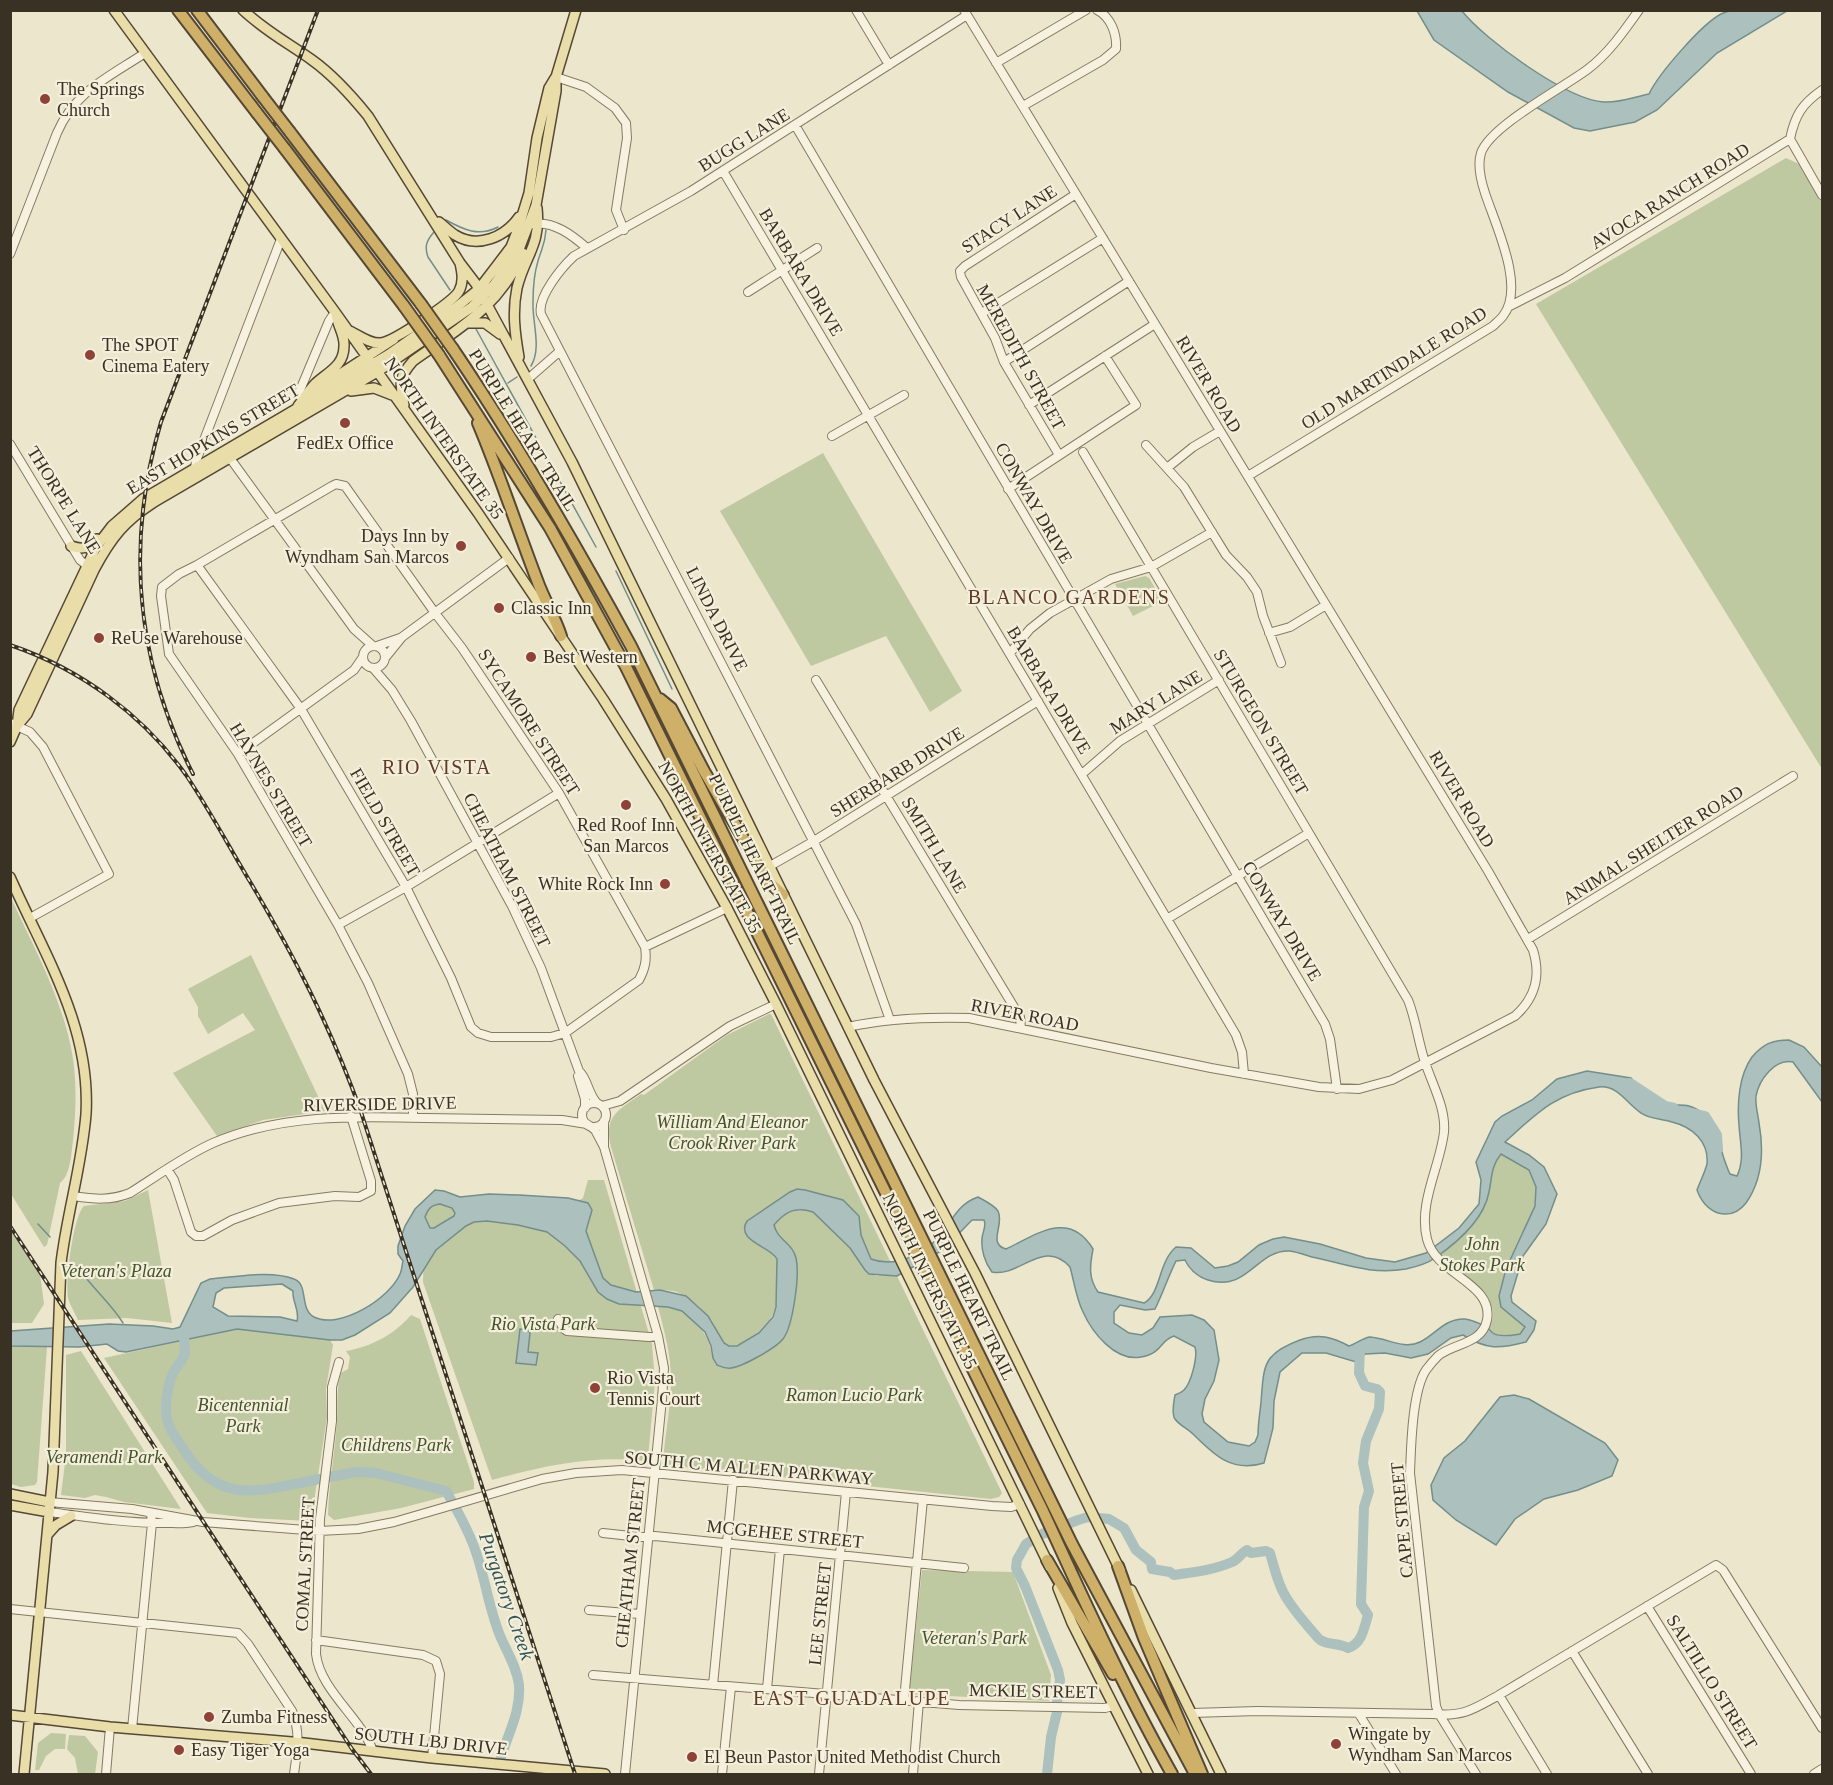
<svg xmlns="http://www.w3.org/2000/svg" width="1833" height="1785" font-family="Georgia,serif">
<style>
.green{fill:#bec8a1}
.water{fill:#acc0bd;stroke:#738e8b;stroke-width:1.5;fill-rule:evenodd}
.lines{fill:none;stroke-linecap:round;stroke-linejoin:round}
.stream{stroke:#738e8b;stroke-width:1.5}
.river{stroke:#acc0bd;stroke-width:10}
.minor-casing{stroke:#877a62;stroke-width:10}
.major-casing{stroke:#554835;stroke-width:12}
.highway-casing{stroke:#554835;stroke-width:14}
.minor{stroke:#f6f2df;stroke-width:8}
.major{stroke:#e9ddaa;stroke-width:9}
.highway{stroke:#cfb068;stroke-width:10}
.rail-casing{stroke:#393123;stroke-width:4}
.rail{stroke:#f3efdb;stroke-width:1.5;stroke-dasharray:4.5;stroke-linecap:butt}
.highway-bridge-casing{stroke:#554835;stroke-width:14;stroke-linecap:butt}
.highway-bridge{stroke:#cfb068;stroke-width:10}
.poi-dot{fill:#8f4338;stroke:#f3efdb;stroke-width:2}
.labels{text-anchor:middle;stroke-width:4.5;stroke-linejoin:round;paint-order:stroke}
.poi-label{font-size:18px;fill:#393123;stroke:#f3efdb;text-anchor:start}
.street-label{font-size:18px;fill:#393123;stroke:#f3efdb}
.park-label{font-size:18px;font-style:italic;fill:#44532c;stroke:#f3efdb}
.neighbourhood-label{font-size:20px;letter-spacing:1.5px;fill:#613b27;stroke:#f3efdb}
.water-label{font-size:20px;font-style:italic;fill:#345557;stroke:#f3efdb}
</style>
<rect width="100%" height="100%" fill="#ebe6cc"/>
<path class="green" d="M1786,158l13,6 23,37v568l-286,-465z
M823,453l139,238 -32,21 -44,-76 -75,30 -91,-155z
M1145,576l4,2 14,23 -30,15 -18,-32z
M11,898c23,50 51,100 61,155 5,28 4,58 1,87 -2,14 -2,34 -13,43l-13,62 -3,2 -33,-53z
M251,955l74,156 -62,9 -46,16 -44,-63 82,-43 -12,-17 -35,21 -10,-18v-9l-10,-18z
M769,1014h2l120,249 -8,1 -12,-5 -10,-24 -1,-11 -17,-24 -53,-8 -43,29c-12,20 23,25 30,38 -1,38 7,58 -29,81 -6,3 -14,8 -21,4 -8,-4 -11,-15 -15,-23 -7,-10 -24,-25 -35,-29 -6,-2 -17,-2 -23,-2l-43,-143c-8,-31 8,-37 30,-53l3,1 83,-60z
M1501,1154l28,16 7,17 -1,19 -29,63 -7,27 2,12 24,19 -5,7c-12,1 -24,5 -31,-7 19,-27 -33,-59 -51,-72 22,-16 43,-34 51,-61 4,-16 0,-26 12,-40z
M588,1180h16l48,164 3,37 -7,77 -2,3c-53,-6 -103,5 -154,19l-69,-198 2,-64c3,-9 6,-13 15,-14l105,18 38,-24z
M148,1190l24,133 -45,-5 -49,2c-3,-7 -8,-15 -10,-22 -3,-15 5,-82 16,-92l41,-5z
M805,1210l8,2 37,36 15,22 11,6 12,-2 9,2 105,217 -3,4 -8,2 -326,-34 -2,-4c2,-25 7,-50 8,-75 1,-27 -6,-53 -13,-79 7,0 13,-1 20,1 19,7 32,32 35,50l38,2 30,-18 4,-5 7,-22 5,-49 -5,-17 -16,-15 -2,-9c11,-13 14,-13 31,-15z
M11,1231l29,43 4,30 -12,19h-21z
M411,1315l9,4 54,163v7l-73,19 -67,12 -6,-5c1,-33 7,-62 9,-95 1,-16 -1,-31 4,-47l7,-4 2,-12 -4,-6c25,-4 49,-17 65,-36z
M237,1329l93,11 3,5 -7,44 1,28 -12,78 -1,22 -4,4 -60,-3 -43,-5 -103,-155z
M11,1346l36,1 -10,135 -2,3 -14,2 -10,-3z
M81,1351l100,158 -57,-7 -18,-5 -11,-2 -10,3 -24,-3 5,-40v-100z
M922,1570l91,2 38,103 -2,26 -140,-7z
M51,1733l15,1 -1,15h-10l-9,7 -7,14h-4l3,-27z
M69,1735l16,1 13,16 -3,22h-17l-3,-16 -8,-9z"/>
<path class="water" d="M1417,11h45c22,28 105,89 142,91 15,1 30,-5 45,-8 10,-21 53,-70 72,-80 15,-8 49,-3 66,-3l-70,42 -60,57 -22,12 -45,9 -16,-3 -66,-36 -74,-52z
M1789,1040l15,7 18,20v35l-29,-40c-18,-4 -34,18 -37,34 -1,8 2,19 3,27 5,28 4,56 -13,80 -7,9 -17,13 -28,10 -11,-4 -17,-12 -21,-23 3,-8 8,-18 10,-26 2,-23 -15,-37 -35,-42 -9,-3 -23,-3 -31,-9 -14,-9 -23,-28 -42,-26 -44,6 -63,27 -94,55l24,13 15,12 13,27 -11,30 -23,32 -12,40 1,6 24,19 -2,9 -8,12c-27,7 -39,8 -63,-7l-12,3 -23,16 -17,4 -26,-5 -20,1 -9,8 -30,-9h-24l-22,19 -6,29 -1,27 -9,35c-32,10 -50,-8 -71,-29 -5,-5 -14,-9 -18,-15 -4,-6 -1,-17 0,-24 3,-1 6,-2 9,-5 7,-7 14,-33 11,-43l-21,-11c-14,4 -11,17 -33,21 -26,5 -49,-25 -58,-45 -7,-14 -9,-31 -13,-45 -26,-30 -51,11 -78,5 -7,-9 -11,-22 -10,-33 0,-7 5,-12 2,-19h-12l-29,30 -46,26 -28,-2 -4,-4 -15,-22 -37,-36c-18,-6 -28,0 -39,13 4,16 18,17 22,33 4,17 -3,68 -13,81 -7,9 -41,28 -52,29 -5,1 -9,-1 -14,-3l-4,-7 -2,-12 -6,-14 -23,-21 -14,-4 -49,-3 -12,-5 -9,-7 -18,-31 -15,-15 -18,-14 -29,-7 -31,-4 -13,1 -8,4 -30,24 -23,37 -23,26 -35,22 -13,5h-12l-93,-11 -111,23 -8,-1 -11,-7 -28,3 -68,-1v-15l98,-7 44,2 20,3 7,-2 21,-44 9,-4c25,-2 61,-9 84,0 15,5 5,30 20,38 26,13 76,-19 86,-43 2,-4 2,-9 3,-13l-5,-7v-8l7,-20 10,-17 20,-19 9,1 16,6 29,-3 30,1 49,3 20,5 4,7 -6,21 17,47 8,7 25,7 24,-2 26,6 22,20 16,27 5,3h8l22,-13 14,-16 3,-10 1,-48c-7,-13 -42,-18 -30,-38l43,-29 7,-3 8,1 38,10 16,16 2,19 10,24c24,9 51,-4 68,-22 12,-14 18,-33 39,-40 7,4 16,8 20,14 7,13 -11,33 8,38 30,-14 63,-40 87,0 -3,16 -5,29 5,43l46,11c17,-9 14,-41 32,-56l15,1 24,20 13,-2 10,-4 21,-17 14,-6 11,-2 36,7 46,14 29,4 31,-9 33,-25 20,-24 2,-24 -5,-18 19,-40 7,-6 30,-16 25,-21 30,-8 44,7c7,8 13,19 23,24 19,8 32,-4 49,12 17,17 17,40 27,60l7,2c8,-17 3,-33 2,-51 -2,-22 0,-50 13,-68 11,-13 20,-17 37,-17zM1501,1154l28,16 7,17 -1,19 -29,63 -7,27 2,11 24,20 -5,7c-7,1 -21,4 -27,-1 -3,-2 -4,-5 -6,-6 -6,-3 -16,-7 -22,-8 -20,-1 -30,16 -45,23 -16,8 -33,-4 -50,-5 -6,0 -14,7 -21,9 -17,-9 -30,-13 -49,-6 -38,14 -36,26 -39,62 -1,11 -3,21 -3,33l-3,7 -6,4 -21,-4 -24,-20 -2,-8 3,-15 9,-18 5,-21 -5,-30 -10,-10 -12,-5 -32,2 -7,11 -11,7 -13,-2 -15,-10v-11l6,-7 25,5 10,-1c8,-16 13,-32 21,-48l9,-1c4,9 13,17 23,20 39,13 49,-31 82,-29 7,1 15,4 22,6 34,7 58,18 94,12 9,-2 21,-5 29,-11 23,-16 49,-38 54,-66 3,-14 2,-26 12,-38zM440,1204l12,4 3,5 -1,3 -20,12h-4l-5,-11c3,-8 6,-12 15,-13zM282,1284l11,7c-1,11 7,19 4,30l-17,-4 -52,-1 -15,-9 3,-14 8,-5z
M520,1329l8,1 2,3 -2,19 10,1 -2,12 -20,-2z
M1514,1395l15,4 76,44 13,17 -6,16 -34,14 -34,9 -29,20 -19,26 -40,-25 -23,-20 -2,-15 13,-27 21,-17 35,-44z"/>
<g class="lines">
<path class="stream" d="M444,221l2,-1c18,10 33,17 52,7
M434,232c-7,8 -10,14 -6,25l22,33
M476,329l120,218
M531,366c11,-18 1,-44 2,-64 0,-13 1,-28 5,-41 4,-14 7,-16 8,-31
M508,383l9,-6
M616,571l56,118
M38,1224l12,13
M77,1266c14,21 33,36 46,57"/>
<path class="river" d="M1630,1083l35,23 9,2
M1692,1113l13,3 12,19 1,14
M184,1334c0,6 1,13 1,19 -2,8 -8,12 -12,20 -4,8 -6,22 -7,31 -1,22 7,29 18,46 37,59 79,39 136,29
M329,1477l28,-5 19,1 70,18c10,17 20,35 27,53 12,30 15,64 28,94 7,16 16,30 18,47 2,28 -12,50 -19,76
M1057,1703l3,-23 -2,-10 -33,-84 -9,-18 1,-8 9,-16 16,-10 36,-14 10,-3 21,2 15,9 12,22 15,12 1,7 18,3 4,3c20,-3 40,-5 58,-13 7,-3 9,-9 15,-12l4,3 15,-2 4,2c3,11 6,22 10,32 6,17 26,39 38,53 7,8 21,4 30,10 14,-4 16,-20 20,-33l-7,-11 3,-97 5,-16 -6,-28 3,-22 13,-32 1,-17 -3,-3 -12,-3 -6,-13 1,-24
M1047,1774l4,-37 6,-25"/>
<g class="minor-casing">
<path id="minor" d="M856,10l33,55
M996,63l90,-53
M556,77l30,10 29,21 11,15 1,15 -11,72 8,20
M1023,106l80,-46 13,-11c1,-15 -5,-32 -19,-39
M795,125c176,300 353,600 530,899l5,15 7,50
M1790,139c5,-24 12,-35 32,-49
M723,171l513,864 6,17 2,22
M533,224c20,-4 40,12 54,24
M10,254l47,-121c18,-42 52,-56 88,-80
M748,292l69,-44
M1508,307l57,-29 225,-139 32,56
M982,313l121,-75
M1004,362l125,-81
M528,379l32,-28
M298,395l31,-74 6,-9
M1029,405l126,-81
M832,436l72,-41
M10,444l70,116 10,8
M1146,445l38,42 42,68 21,22 10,15 6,24 18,47
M1083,452l325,548c8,20 10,41 17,62 7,22 21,46 19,70 -4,35 -26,71 -17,107 9,36 67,44 60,81 -5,25 -34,23 -49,36 -4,4 -9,10 -12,14 -14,21 -15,78 -16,103l26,233 3,8 37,60
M227,454l127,175 19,17
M1059,455l-55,-93 -9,-24 -34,-61 -1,-6 5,-5 111,-72
M195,468l1,-7 85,-222
M1167,468l26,-21 27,-16
M1248,476l245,-150c3,-3 7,-6 10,-10 23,-29 -8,-92 -18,-123 -4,-12 -8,-27 -4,-40 9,-27 82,-65 107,-84 21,-16 36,-38 51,-59
M1008,489l128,-84 -31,-49
M197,565l104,144 105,178 45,91 20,49 7,6 13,4h60l14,-4 74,-53c6,-11 8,-20 6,-33l-86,-154 -97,-145 -27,-35 -90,-127 -9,-2 -4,2 -135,79 -18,9 -17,13 -1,9 8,58 69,100 100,171 30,58 40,91 5,20v23
M1269,633l21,-6 36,-22
M377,646l23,-8
M363 657a11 11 0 1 1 22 0a11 11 0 1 1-22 0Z
M1010,653l20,-24 20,-16 61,-34 40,-12 61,-35
M385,658l17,-21 107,-79
M373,668l19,22 19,31 101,185 29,62 38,103c9,8 9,23 18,32
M816,680l204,337 1,11
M10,723l20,9 13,15 66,127 -79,44
M238,754l116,-84 9,-13
M1082,774l38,-33 99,-61
M770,866l44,-25 224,-140
M1167,919l142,-86
M338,925l68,-38 153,-94
M1528,939l265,-163
M645,947l82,-39
M890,1020l-34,-96 -315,-610c-4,-17 21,-47 33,-58l117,-65 276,-176
M848,1027c40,-9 81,-10 121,-9l242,50 108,19 40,2 33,-9 123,-64c21,-19 26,-40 18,-66l-45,-79 -524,-861
M578,1076l7,23v9
M582 1115a12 12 0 1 1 24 0a12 12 0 1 1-24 0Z
M602,1106l18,-5 110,-75 46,-22
M590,1126l5,4 9,17 54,189 6,32 -2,31 -37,375
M604,1147v-26
M167,1169l7,11 17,52 5,4h7l29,-16 47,-17 56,-7 24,1 12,-6v-10l-20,-65
M73,1196c21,3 37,5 57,-3 27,-17 54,-37 83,-50 68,-29 139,-27 212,-25 45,1 91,1 137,2l25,4
M558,1319l6,10 3,2 82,6 9,-1
M339,1362l-7,25v34l-12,98 -4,135c4,36 45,64 57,97
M49,1502l83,7 71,13 116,9 39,-2 36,-7 148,-43 34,-6 46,-3 370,36 19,1 9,-3
M49,1512c38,5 77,11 116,11 9,0 19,1 28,-1
M603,1533l37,4 15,-1 309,32
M1647,1606l104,168
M10,1609l228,24 10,11 44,67c9,22 5,41 2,63
M589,1610l51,4
M316,1640l107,15 13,6 4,13 -8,84
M1572,1651l76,123
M593,1675l366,30 146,3 8,-2
M713,1685l20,-205
M767,1689l13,-140
M1499,1695l48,79
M904,1700l19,-201
M1192,1713l65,-2 176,3c30,3 41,-5 66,-19l217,-130 7,5 99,158
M1359,1714l37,60
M132,1729l20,-206 -1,-10
M106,1774l4,-47
M722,1774l9,-87
M819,1774l27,-282
M913,1774l6,-73
M1814,1774l8,-5"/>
</g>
<g class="major-casing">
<path id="major" d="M114,10l221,302 143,201 125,186 63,100 61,109 49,96 274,563
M243,10c21,20 45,33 69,50 21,15 39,35 56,56l92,147 16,21 96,178 302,618 101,193 145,297
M439,222c5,4 10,9 16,13 23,14 50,2 64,-18
M467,323h18l15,11
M350,331c10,5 20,13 31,12 13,-2 72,-41 78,-52 5,-9 3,-19 1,-28
M519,357c-4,-23 -7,-45 -2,-69 8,-33 24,-42 20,-80
M351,391l23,-3 18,7
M315,395l13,-13 66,-43
M404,405c-4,-22 -6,-27 9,-44 48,-34 85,-53 110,-108
M298,406c6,-8 11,-16 18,-23 12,-11 28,-17 28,-37 1,-11 -7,-21 -8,-32
M71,546c11,4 19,3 26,-7
M17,726l10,-12 67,-144c17,-32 31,-50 62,-69l221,-129 95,-65 22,-22 26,-38 16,-42 20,-114v-14l20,-67
M10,742l7,-16 2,-16 77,-163 16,-21 31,-27 245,-144 66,-46 25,-20 32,-42 7,-18 11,-36 8,-55 12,-50 6,-10
M10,877c34,77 81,149 76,237 -4,51 -19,99 -25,149l-8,209 -29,302
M10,1494l39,8
M10,1505l39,7
M47,1535l9,-10 15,-9
M1058,1588l14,35 76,151
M1131,1590l90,184
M10,1715l100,12 194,16 128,15 173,16"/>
</g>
<g class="highway-casing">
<path id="highway" d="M178,10l79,103
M197,10l66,87
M290,132l131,172
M285,149l119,157
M453,349c65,96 123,196 178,297l441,898 123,230
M439,355l111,173 76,139 417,844c41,89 81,178 129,263
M478,423c22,52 39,105 59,157 7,20 18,37 24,56
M660,699l11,9 33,63 64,110 15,14
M1047,1560l66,114
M1118,1566l26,72 58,136"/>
</g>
<use href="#minor" class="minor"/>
<use href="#major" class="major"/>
<use href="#highway" class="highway"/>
<g class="rail-casing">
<path id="rail" d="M10,645c71,24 133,70 176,130 23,34 42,70 63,105 46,77 82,148 112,232l214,662
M193,774c-57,-112 -68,-231 -32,-352l157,-412
M10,1226l342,523 19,25"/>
</g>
<use href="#rail" class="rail"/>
<g class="highway-bridge-casing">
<path id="highway-bridge" d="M263,97l27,35
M257,113l28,36
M421,304l32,45
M404,306l35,49"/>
</g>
<use href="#highway-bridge" class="highway-bridge"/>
</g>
<g class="poi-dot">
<circle cx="45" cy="99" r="6"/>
<circle cx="90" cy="355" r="6"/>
<circle cx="345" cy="423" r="6"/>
<circle cx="461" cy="546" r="6"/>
<circle cx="499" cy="608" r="6"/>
<circle cx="99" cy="638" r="6"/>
<circle cx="531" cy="657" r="6"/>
<circle cx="626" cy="805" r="6"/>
<circle cx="665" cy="884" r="6"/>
<circle cx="595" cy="1388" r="6"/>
<circle cx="209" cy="1717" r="6"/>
<circle cx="1336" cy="1744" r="6"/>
<circle cx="179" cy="1750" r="6"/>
<circle cx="692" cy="1757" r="6"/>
</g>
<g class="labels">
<g class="poi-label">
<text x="57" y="95">The Springs<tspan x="57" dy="21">Church</tspan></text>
<text x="102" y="351">The SPOT<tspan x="102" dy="21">Cinema Eatery</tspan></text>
<text x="345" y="449" text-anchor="middle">FedEx Office</text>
<text x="449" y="542" text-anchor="end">Days Inn by<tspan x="449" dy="21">Wyndham San Marcos</tspan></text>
<text x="511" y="614">Classic Inn</text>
<text x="111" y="644">ReUse Warehouse</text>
<text x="543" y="663">Best Western</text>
<text x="626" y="831" text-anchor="middle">Red Roof Inn<tspan x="626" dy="21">San Marcos</tspan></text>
<text x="653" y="890" text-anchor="end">White Rock Inn</text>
<text x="607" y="1384">Rio Vista<tspan x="607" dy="21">Tennis Court</tspan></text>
<text x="221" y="1723">Zumba Fitness</text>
<text x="1348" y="1740">Wingate by<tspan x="1348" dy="21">Wyndham San Marcos</tspan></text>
<text x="191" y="1756">Easy Tiger Yoga</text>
<text x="704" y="1763">El Beun Pastor United Methodist Church</text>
</g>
<g class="street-label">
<text transform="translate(744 140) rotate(-32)" y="6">BUGG LANE</text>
<text transform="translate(1670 196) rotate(-32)" y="6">AVOCA RANCH ROAD</text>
<text transform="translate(1009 219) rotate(-33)" y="6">STACY LANE</text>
<text transform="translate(801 272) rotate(59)" y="6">BARBARA DRIVE</text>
<text transform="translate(1021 357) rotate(61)" y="6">MEREDITH STREET</text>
<text transform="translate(1394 368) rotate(-32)" y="6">OLD MARTINDALE ROAD</text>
<text transform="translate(1209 384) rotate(59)" y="6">RIVER ROAD</text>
<text transform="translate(523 430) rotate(58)" y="6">PURPLE HEART TRAIL</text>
<text transform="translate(444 438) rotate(55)" y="6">NORTH INTERSTATE 35</text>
<text transform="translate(213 439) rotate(-31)" y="6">EAST HOPKINS STREET</text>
<text transform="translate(64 500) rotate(58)" y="6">THORPE LANE</text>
<text transform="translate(1034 503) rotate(60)" y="6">CONWAY DRIVE</text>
<text transform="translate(717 619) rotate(63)" y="6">LINDA DRIVE</text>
<text transform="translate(1049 690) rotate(59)" y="6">BARBARA DRIVE</text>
<text transform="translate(1156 702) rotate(-32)" y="6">MARY LANE</text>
<text transform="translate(529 722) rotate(57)" y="6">SYCAMORE STREET</text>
<text transform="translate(1261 722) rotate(59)" y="6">STURGEON STREET</text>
<text transform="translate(897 772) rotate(-32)" y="6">SHERBARB DRIVE</text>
<text transform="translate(271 785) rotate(59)" y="6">HAYNES STREET</text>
<text transform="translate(1462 799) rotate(59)" y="6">RIVER ROAD</text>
<text transform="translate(385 822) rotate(60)" y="6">FIELD STREET</text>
<text transform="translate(934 845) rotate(59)" y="6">SMITH LANE</text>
<text transform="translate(1653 845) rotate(-32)" y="6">ANIMAL SHELTER ROAD</text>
<text transform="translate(710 847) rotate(61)" y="6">NORTH INTERSTATE 35</text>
<text transform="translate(755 859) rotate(64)" y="6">PURPLE HEART TRAIL</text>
<text transform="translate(507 870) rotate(63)" y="6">CHEATHAM STREET</text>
<text transform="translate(1282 921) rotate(59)" y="6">CONWAY DRIVE</text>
<text transform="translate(1025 1015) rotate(11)" y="6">RIVER ROAD</text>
<text transform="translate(380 1104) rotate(-1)" y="6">RIVERSIDE DRIVE</text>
<text transform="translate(930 1281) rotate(64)" y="6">NORTH INTERSTATE 35</text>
<text transform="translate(969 1295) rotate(64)" y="6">PURPLE HEART TRAIL</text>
<text transform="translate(749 1468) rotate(5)" y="6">SOUTH C M ALLEN PARKWAY</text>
<text transform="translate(1402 1520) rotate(-95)" y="6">CAPE STREET</text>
<text transform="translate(785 1534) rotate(6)" y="6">MCGEHEE STREET</text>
<text transform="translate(630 1563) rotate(-84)" y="6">CHEATHAM STREET</text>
<text transform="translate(305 1564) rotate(-87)" y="6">COMAL STREET</text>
<text transform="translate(820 1614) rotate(-84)" y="6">LEE STREET</text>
<text transform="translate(1712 1682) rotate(58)" y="6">SALTILLO STREET</text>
<text transform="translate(1033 1691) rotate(1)" y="6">MCKIE STREET</text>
<text transform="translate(431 1741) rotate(6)" y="6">SOUTH LBJ DRIVE</text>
</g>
<g class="park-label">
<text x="732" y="1128">William And Eleanor<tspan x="732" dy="21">Crook River Park</tspan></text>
<text x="1482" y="1250">John<tspan x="1482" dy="21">Stokes Park</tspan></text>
<text x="116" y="1277">Veteran's Plaza</text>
<text x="543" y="1330">Rio Vista Park</text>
<text x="854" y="1401">Ramon Lucio Park</text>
<text x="243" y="1411">Bicentennial<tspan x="243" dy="21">Park</tspan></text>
<text x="396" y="1451">Childrens Park</text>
<text x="104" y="1463">Veramendi Park</text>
<text x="974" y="1644">Veteran's Park</text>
</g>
<g class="neighbourhood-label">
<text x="1069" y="604">BLANCO GARDENS</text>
<text x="437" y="774">RIO VISTA</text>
<text x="852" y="1705">EAST GUADALUPE</text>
</g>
<g class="water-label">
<text transform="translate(507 1596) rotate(71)" y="7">Purgatory Creek</text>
</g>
</g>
<rect width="1833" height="1785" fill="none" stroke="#393123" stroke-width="24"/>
</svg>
